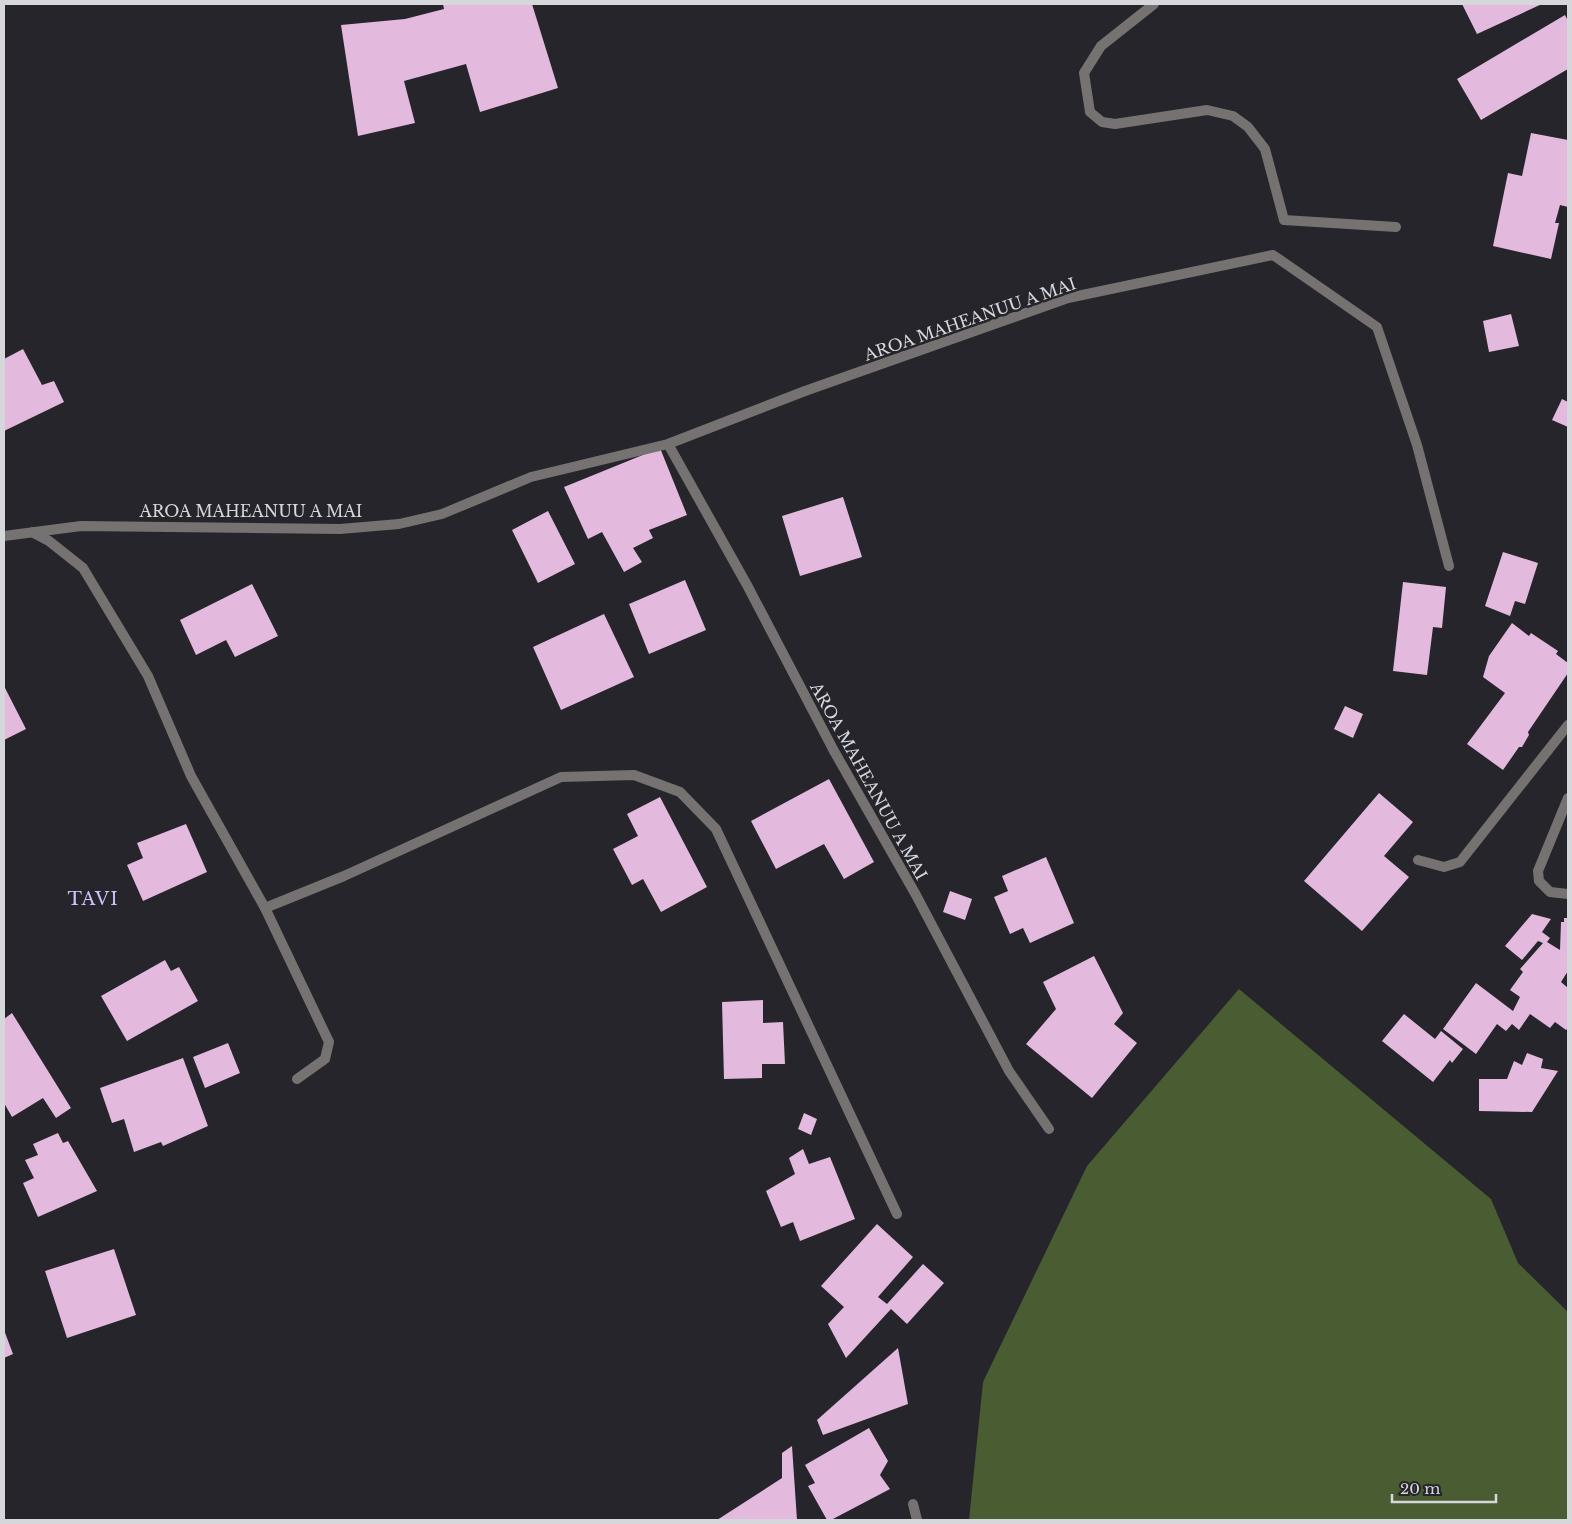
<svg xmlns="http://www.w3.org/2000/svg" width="1572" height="1524" font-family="'Libre Baskerville',serif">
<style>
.forest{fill:#495c32}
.building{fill:#e3b9dd}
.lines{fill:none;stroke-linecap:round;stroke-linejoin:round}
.lane{stroke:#757271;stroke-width:10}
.street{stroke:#757271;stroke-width:10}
.labels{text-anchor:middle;stroke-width:5;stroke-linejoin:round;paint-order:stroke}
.street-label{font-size:16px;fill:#d6d7db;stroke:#25252b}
.neighbourhood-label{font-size:18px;letter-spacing:1px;fill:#d1c0f9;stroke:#25252b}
</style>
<rect width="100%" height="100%" fill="#25252b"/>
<path class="forest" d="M1239,989l252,210 27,64 50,49v208h-599l14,-138 104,-216z"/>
<path class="building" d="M443,4h89l26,84 -78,24 -14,-48 -62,17 11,42 -57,13 -17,-111 64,-6 39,-10z
M1462,4h80l-65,30z
M1565,15l3,6v48l-87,51 -24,-41z
M1531,133l37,7v67l-8,-2 -5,18h4l-8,36 -58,-13 15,-73 14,3z
M1511,314l8,32 -30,6 -6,-31z
M23,349l19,36 12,-4 10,21 -60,29v-72z
M1562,399l6,3v25l-16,-7z
M660,448l27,67 -38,15 4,8 -20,10 9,14 -18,10 -22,-40 -14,7 -24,-52z
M843,497l19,60 -62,19 -18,-60z
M548,511l27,53 -37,19 -26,-53z
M1503,552l35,11 -13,41 -10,-3 -5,15 -25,-10z
M685,580l21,50 -57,24 -20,-50z
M1403,582l43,5 -4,41 -9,-1 -6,48 -34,-4z
M252,584l26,52 -43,21 -9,-17 -30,15 -16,-35z
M604,614l30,63 -73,33 -28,-63z
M1512,623l17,13 2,-3 27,18 -2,3 12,9v10l-40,59 1,3 -7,12h-3l-16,23 -36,-26 38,-51 -22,-16 6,-21z
M4,686l22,43 -22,11z
M1345,706l18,8 -10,24 -19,-9z
M829,779l45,83 -30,17 -20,-35 -48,25 -25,-48z
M1379,793l34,29 -29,34 25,21 -47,54 -58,-50z
M660,797l47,90 -46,25 -18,-33 -11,6 -19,-36 25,-13 -11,-22z
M186,824l21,48 -64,29 -16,-36 16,-7 -6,-15z
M1046,857l28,66 -44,20 -7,-15 -13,6 -16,-37 14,-6 -6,-15z
M950,891l22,8 -7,21 -22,-8z
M1532,914l19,5 -9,13 8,6 -3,4 13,8 1,-28h3v-4h4v53l-7,11 7,6v40l-2,2 -11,-8 -5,6 -20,-14 -11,16 -7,-6 -6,7 -9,-7 -21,30 -33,-25 33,-46 37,28 7,-14 -10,-7 13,-18 -3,-3 23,-26 -5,-2 -16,19 -17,-14z
M1094,956l29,57 -9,11 23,19 -45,55 -66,-54 30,-35 -13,-27z
M165,960l6,11 8,-4 19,34 -71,40 -26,-45z
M763,1000v23l20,-1 2,42h-23v14l-38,1 -2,-77z
M12,1013l59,95 -15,10 -13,-20 -31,19 -8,-14v-84z
M1404,1014l31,25 6,-8 22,18 -11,14 -2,-3 -17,22 -51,-41z
M228,1043l12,30 -35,15 -12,-31z
M1527,1053l16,6 -2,9 17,3 -26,41 -53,-1v-32h28l7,-18 8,4z
M183,1058l25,68 -45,20 -2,-4 -27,10 -10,-33 -12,4 -12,-35z
M804,1113l13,6 -6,16 -13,-6z
M58,1133l5,10 5,-2 29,50 -59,26 -15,-34 11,-5 -9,-18 13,-5 -5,-11z
M803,1149l6,15 21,-7 25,62 -55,22 -7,-19 -12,5 -15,-36 29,-17 -6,-16z
M877,1224l36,33 -35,40 9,7 36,-40 21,19 -37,41 -16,-15 -45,49 -18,-34 16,-17 -23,-21z
M114,1249l22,66 -69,23 -22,-67z
M4,1330l9,24 -9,4z
M898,1348l10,56 -85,31 -6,-15z
M869,1428l19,33 -8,14 10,14 -59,31h-4l-19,-34 7,-3 -10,-18z
M792,1446l5,74h-80l65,-42v-25z"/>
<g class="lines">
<path class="lane" d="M1418,860l26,7 16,-5 108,-137
M265,908l79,-32 217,-99 73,-2 46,17 36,37 181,385"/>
<path class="street" d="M1154,4l-53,42 -17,27 6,39 12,10 13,2 92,-14 26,6 15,11 17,22 19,71 112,7
M668,444l79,141 87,166 82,144 93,176 40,58
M32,532l17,9 34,27 65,108 43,100 74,132 64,134 -4,17 -28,20
M4,536l77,-10 259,3 59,-5 43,-10 89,-37 137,-33 137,-53 263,-93 205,-43 104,72 40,118 32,121
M1568,798l-30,73 1,10 11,11 18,2
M913,1504l4,16"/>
</g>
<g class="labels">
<g class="street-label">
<text transform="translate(970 319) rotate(-19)" y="6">AROA MAHEANUU A MAI</text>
<text x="251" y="517">AROA MAHEANUU A MAI</text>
<text transform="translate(869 781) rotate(61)" y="6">AROA MAHEANUU A MAI</text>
</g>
<g class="neighbourhood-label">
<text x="93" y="905">TAVI</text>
</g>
</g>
<rect width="1572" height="1524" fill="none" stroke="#d6d7db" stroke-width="10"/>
<path d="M1392 1494v8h104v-8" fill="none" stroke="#d6d7db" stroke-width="2.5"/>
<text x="1400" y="1494" font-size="15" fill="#d6d7db" stroke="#25252b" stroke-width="4" paint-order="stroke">20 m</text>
</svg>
